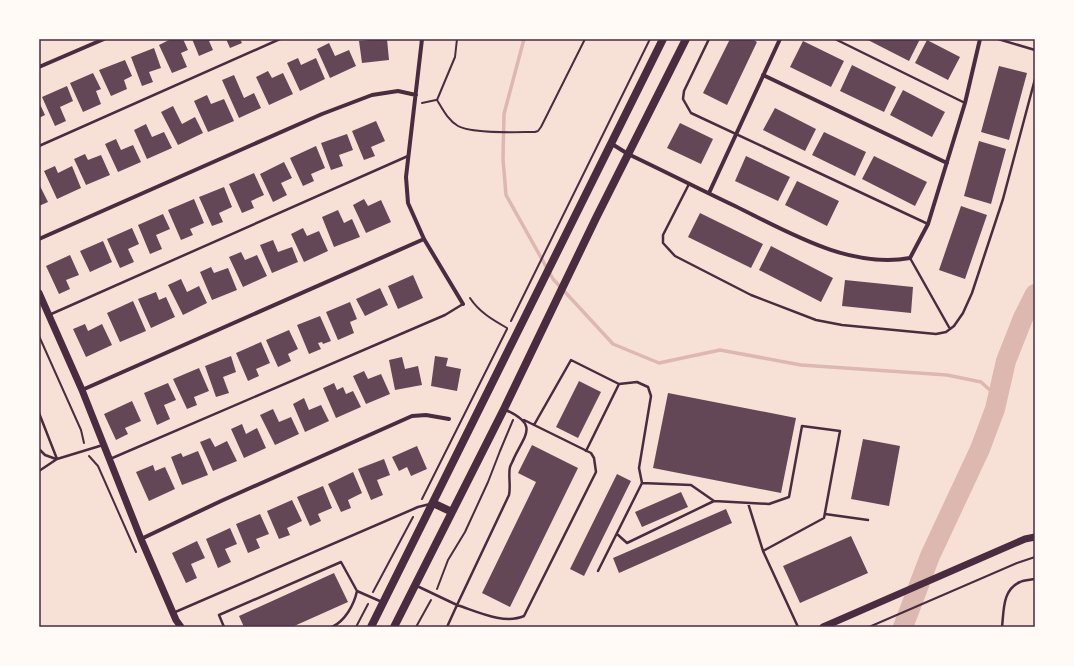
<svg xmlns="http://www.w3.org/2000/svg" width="1074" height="666" font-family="Merriweather,serif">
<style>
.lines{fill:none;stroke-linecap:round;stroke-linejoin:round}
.stream{stroke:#dcb8b0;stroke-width:3.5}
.river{stroke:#dcb8b0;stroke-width:20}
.building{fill:#644757}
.path{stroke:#4a2c40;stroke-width:2}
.service{stroke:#4a2c40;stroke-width:2.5}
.minor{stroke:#4a2c40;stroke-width:4}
.tertiary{stroke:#4a2c40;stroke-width:7}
.secondary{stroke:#4a2c40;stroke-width:8}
.neatline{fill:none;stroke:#4a2c40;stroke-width:1.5}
</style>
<rect width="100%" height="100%" fill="#f7e1d7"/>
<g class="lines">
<path class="stream" d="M524,39l-20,75 -1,45 3,36 47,84 60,65 46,19 61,-13 81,15 146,10 34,7 11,10 3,17"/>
<path class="river" d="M903,627l27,-71 50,-107 15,-40 11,-48 17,-43 12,-24"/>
</g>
<path class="building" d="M171,39h12l5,11 -7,3 6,14 -15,6 -13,-28z
M192,39h22l-5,2 4,9 -14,6z
M226,39h14l2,4 -12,5z
M379,39h8l2,21 -27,3 -3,-22z
M730,39h22l5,3 -30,63 -24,-12z
M866,39h54l-11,22z
M927,40l33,17 -12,23 -33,-17z
M803,41l41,20 -13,26 -41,-20z
M329,43l6,13 14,-6 7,16 -26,12 -13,-29z
M154,48l7,20 -12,4 4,10 -11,4 -11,-29z
M298,58l3,7 15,-7 9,21 -25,12 -13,-28z
M125,60l7,16 -8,4 3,9 -16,7 -12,-26z
M852,65l44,22 -12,25 -44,-21z
M999,66l28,7 -18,67 -28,-8z
M268,71l4,7 11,-5 10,21 -24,11 -13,-28z
M93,73l8,16 -5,2 5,13 -18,8 -13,-29z
M234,75l10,23 10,-5 7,15 -22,10 -17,-38z
M67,86l6,15 -13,6 6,14 -11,5 -13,-29z
M903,90l42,22 -13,25 -42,-22z
M207,95l4,9 13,-5 10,22 -26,11 -14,-31z
M39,102l6,13 -6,3z
M173,106l9,18 13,-7 8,16 -25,12 -17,-33z
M775,108l41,21 -11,22 -42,-21z
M376,121l9,20 -14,6 4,9 -11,4 -12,-29z
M680,123l33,16 -12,25 -34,-16z
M146,124l6,13 12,-5 8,16 -25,11 -13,-29z
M824,132l42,20 -11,24 -43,-21z
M347,134l6,16 -14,5 4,11 -12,4 -10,-27z
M116,139l5,11 12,-5 8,17 -23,10 -13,-28z
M979,141l27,8 -15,55 -27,-8z
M316,146l9,22 -14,6 3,7 -11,5 -13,-28z
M85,154l3,6 13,-5 9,20 -24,10 -12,-26z
M746,156l44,21 -12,24 -43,-20z
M874,156l53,26 -12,24 -53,-27z
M284,162l8,16 -11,5 6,12 -14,7 -13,-28z
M55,166l3,7 14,-7 9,22 -24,11 -13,-28z
M254,173l10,22 -13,6 3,7 -12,5 -13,-29z
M797,181l42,20 -12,25 -42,-21z
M39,186h1l8,16 -9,4z
M224,187l8,20 -13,6 4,9 -11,4 -13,-29z
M194,199l10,24 -14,6 3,6 -12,5 -13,-30z
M364,199l4,7 13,-6 10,22 -25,11 -13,-28z
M961,206l26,9 -22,64 -26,-9z
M338,210l6,13 8,-4 8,18 -26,10 -12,-30z
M700,213l63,31 -12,24 -63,-31z
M163,214l7,15 -14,6 6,14 -12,5 -12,-29z
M132,228l7,16 -11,5 6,13 -14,6 -13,-29z
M303,228l4,8 12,-5 9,20 -24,11 -13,-28z
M273,240l5,12 14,-5 6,15 -26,11 -12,-28z
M103,241l9,21 -22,10 -10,-21z
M771,246l62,32 -12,24 -62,-32z
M241,252l4,8 12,-5 10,21 -24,11 -14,-30z
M70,255l9,20 -13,5 4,9 -11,5 -13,-28z
M211,267l3,6 14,-5 9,22 -25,10 -12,-28z
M413,275l10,23 -25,11 -10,-23z
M181,279l6,13 12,-6 8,17 -24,12 -15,-30z
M845,280l68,7 -2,26 -69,-7z
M380,288l8,17 -23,11 -9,-17z
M156,292l3,8 7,-3 9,20 -24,11 -13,-29z
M133,301l13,30 -26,11 -13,-29z
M350,302l7,17 -7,3 4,11 -16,7 -12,-28z
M320,316l11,25 -8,3 -1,-2 -4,1 3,6 -12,5 -12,-29z
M85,324l3,7 14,-7 10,21 -26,12 -13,-28z
M289,330l9,19 -10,5 3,7 -13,6 -12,-27z
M261,342l9,21 -14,6 3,7 -11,5 -12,-28z
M231,356l5,16 -13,5 6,16 -13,4 -11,-31z
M435,356l13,2 -2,8 15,3 -4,22 -26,-5z
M402,357l3,12 13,-3 4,19 -27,5 -6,-30z
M199,368l10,23 -15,6 3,8 -10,4 -14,-30z
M364,371l4,8 13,-5 9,20 -24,10 -13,-28z
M579,381l22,11 -23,46 -22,-11z
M168,383l8,17 -12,5 6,14 -13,6 -13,-32z
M334,383l3,7 6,-3 3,7 7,-3 8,16 -25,11 -13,-30z
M668,393l128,25 -15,75 -128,-25z
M304,398l5,12 12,-5 8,16 -24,11 -12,-28z
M132,401l9,20 -16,7 3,6 -12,6 -12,-26z
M273,409l6,13 12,-5 8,17 -24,11 -15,-30z
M242,424l4,10 11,-6 9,20 -22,10 -13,-29z
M210,438l5,9 12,-6 10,20 -24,10 -13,-29z
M863,439l37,7 -11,60 -38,-7z
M532,445l46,23 -68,139 -28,-14 54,-111 -18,-9z
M417,446l10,23 -16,7 -4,-9 -8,4 -7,-14z
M198,451l10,24 -26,10 -11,-28 10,-4 2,4z
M384,459l6,16 -13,5 6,15 -12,5 -13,-31z
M153,465l2,6 10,-4 10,22 -26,12 -13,-29z
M353,472l9,21 -14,7 3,8 -10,4 -13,-28z
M617,474l14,7 -47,95 -14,-7z
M323,486l9,22 -14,6 3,7 -11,5 -13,-29z
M681,492l7,15 -46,20 -7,-15z
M292,500l10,21 -15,7 3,7 -11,4 -12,-28z
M726,509l6,14 -113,50 -6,-15z
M260,514l9,20 -13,5 4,9 -12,5 -12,-29z
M230,528l7,16 -12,5 6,13 -13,6 -12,-29z
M851,536l17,37 -68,30 -17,-37z
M197,541l8,17 -14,6 6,14 -11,5 -14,-30z
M334,573l14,29 -56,25h-48l-5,-11z"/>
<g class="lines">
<path class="path" d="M457,39l-2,18 -18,43c6,10 11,20 21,26 14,8 60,6 77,6l3,-1 3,-4 44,-88
M422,103l14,-3
M470,298c9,14 23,22 37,30
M511,321l139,-282
M39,336l42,94 3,13
M89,456l9,10 38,86
M422,499l85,-170
M437,589l11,-29 17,-28 23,-50 12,-31 13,-31
M373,592l40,-75
M356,627l12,-23
M416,627l15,-27
M869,627l148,-64 18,-6"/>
<path class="service" d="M709,39l-25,52 -1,8 8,14 237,111
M835,39l130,64
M998,39l37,11
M39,146l241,-107
M689,184l-26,51v8l12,13 76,39 65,25 26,5 94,9 10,-2 8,-6 9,-13 9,-20 31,-94 32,-120
M910,258l40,71
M49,315l359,-159
M39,413l18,46
M534,425l37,-65 48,24 -33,67
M39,449l6,6 11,4
M110,459l335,-144 18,-11
M39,471l18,-12 46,-14
M642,483l49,2 23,16
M825,514l43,6
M617,534l10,9 87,-42 55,3 20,-7 13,-71 38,5 -16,87 -61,33 -15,-48
M763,551l35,76
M598,571l44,-88 -3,-15 12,-72 -3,-9 -11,-5 -18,2
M417,586l40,19 52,-110c2,-9 -1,-21 1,-28 1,-3 3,-6 4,-9 12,-25 24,-33 -8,-48
M357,591l25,11
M173,613l245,-106 12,-3
M224,627l-5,-12 122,-53 16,29c-3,14 -12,30 -25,36
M447,627l10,-22c19,6 47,20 67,11l72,-144 -2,-14 -3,-5 -67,-33
M1002,627c2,-16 0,-37 18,-45 4,-2 10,-2 15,-3"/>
<path class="minor" d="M422,39l-16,138 2,26 16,36 39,65
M39,67l65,-28
M763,75l184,88
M612,144l16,10c36,17 71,35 107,52 53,26 114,63 175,52l18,-34 37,-121 15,-64
M709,193l71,-154
M39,239l283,-125 50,-19 26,-4 18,4
M82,390l342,-151
M141,539l80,-38 191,-85 14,-1 23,4"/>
<path class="tertiary" d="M39,293l43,97 59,149 35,81 5,7
M823,627l202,-88 10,-2"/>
<path class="secondary" d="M433,503l19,9
M371,627l292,-588
M394,627l110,-218 92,-191 90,-179"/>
</g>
<rect width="1074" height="666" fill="none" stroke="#fffaf5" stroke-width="80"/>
<rect x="40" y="40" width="994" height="586" class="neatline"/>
</svg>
